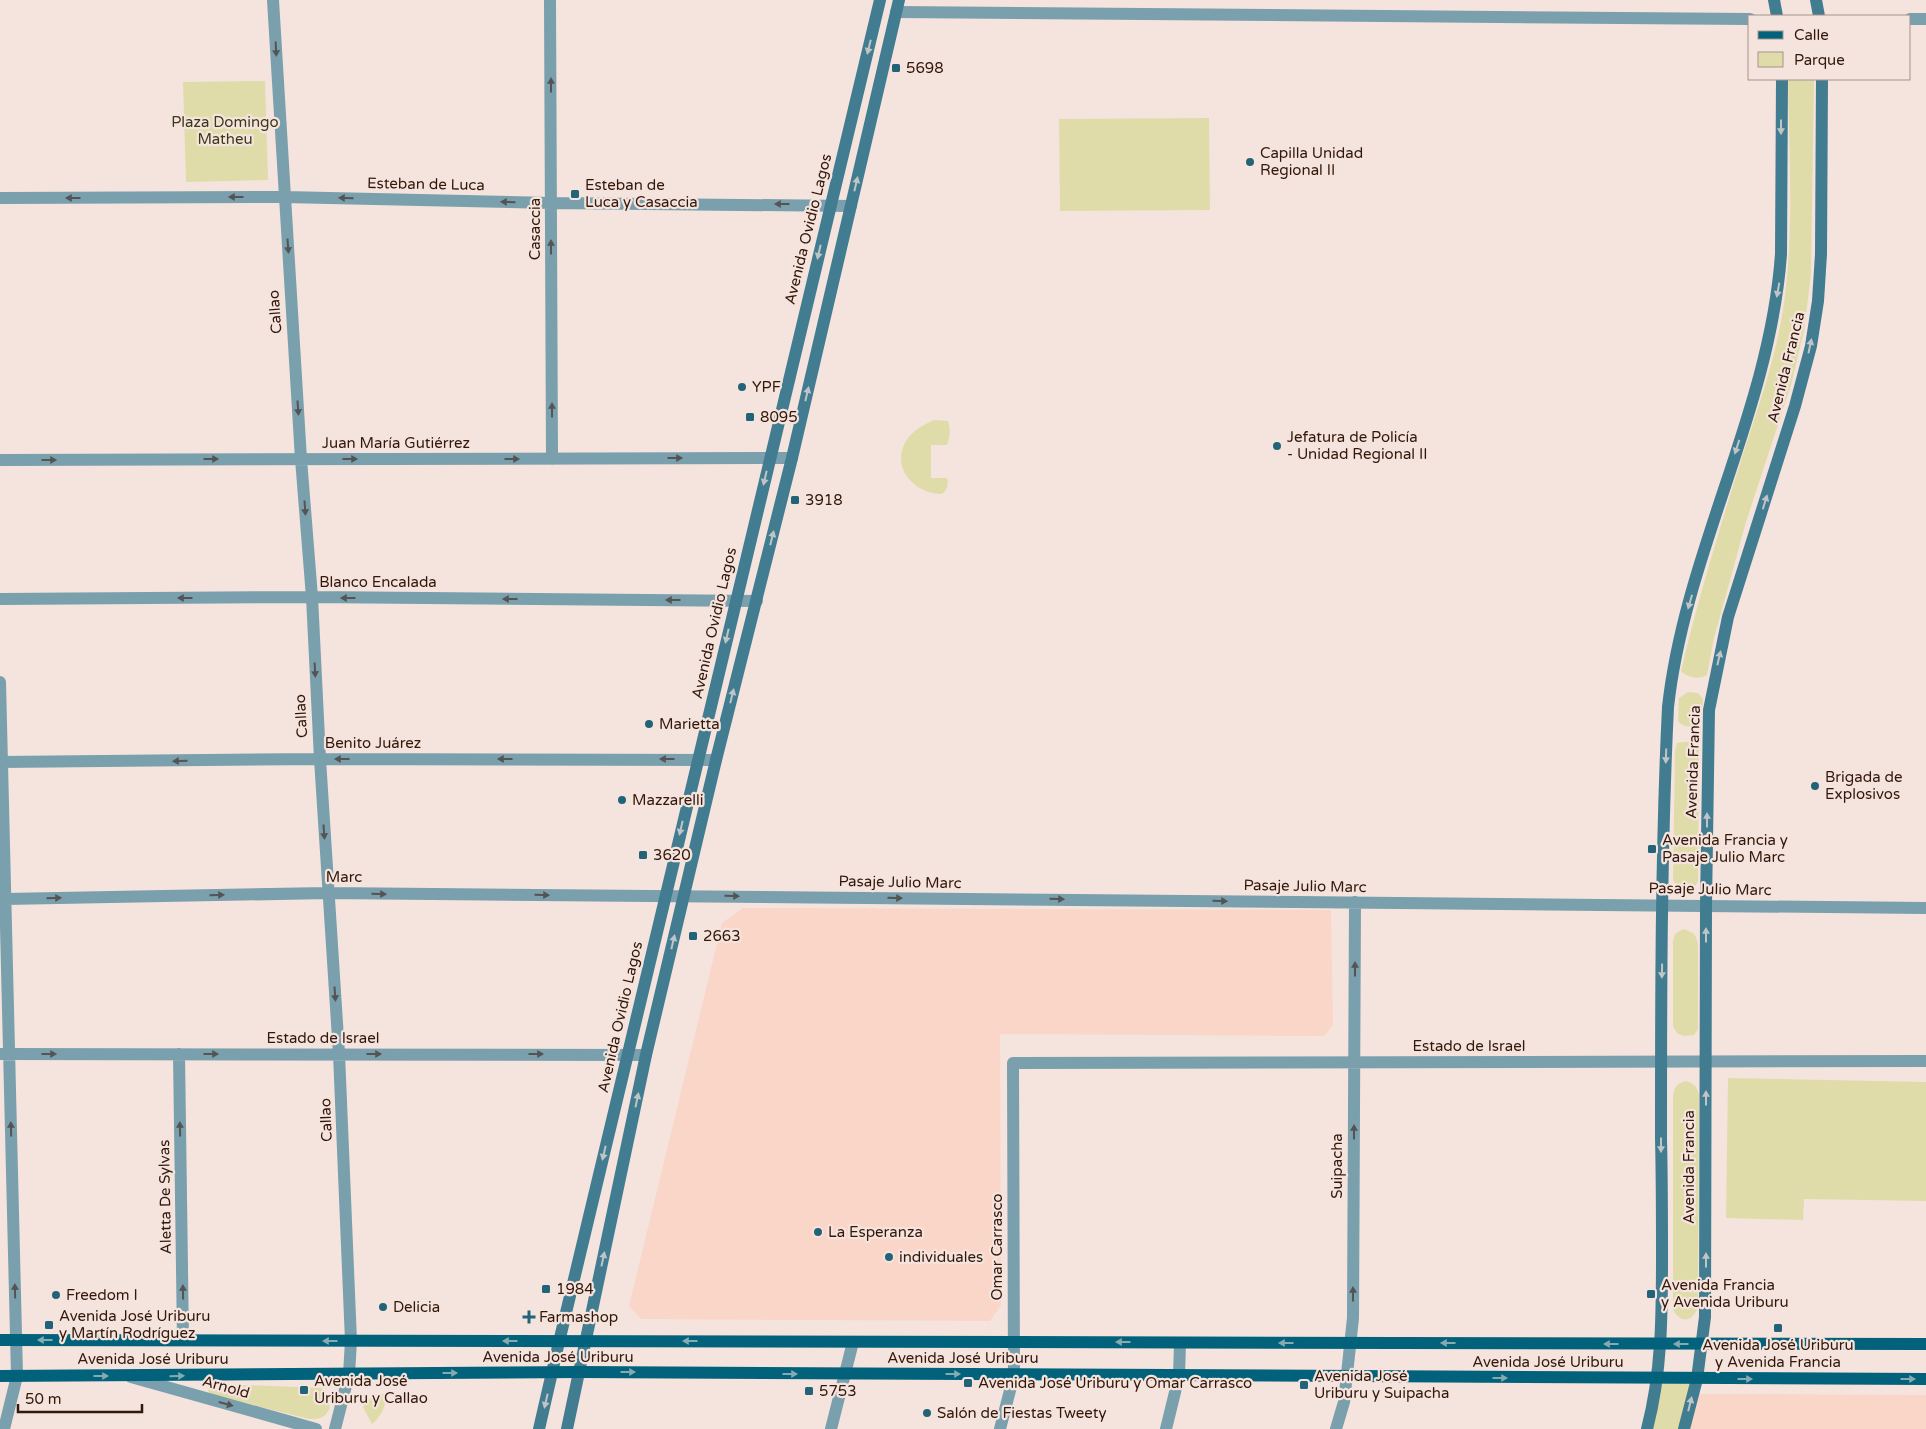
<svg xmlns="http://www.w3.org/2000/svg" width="1926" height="1429" font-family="'Varela Round',sans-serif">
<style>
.built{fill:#fad6c8}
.green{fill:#e0dcaa}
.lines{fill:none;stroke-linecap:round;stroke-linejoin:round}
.street{stroke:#7a9fad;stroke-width:12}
.secondary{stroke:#427c91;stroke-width:12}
.primary{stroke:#02627b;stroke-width:12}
.oneway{fill:#bfc5c6}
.oneway2{fill:#535453}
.oneway3{fill:#87aab1}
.poi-dot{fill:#236378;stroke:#f4e4dd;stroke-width:2}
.labels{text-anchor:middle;stroke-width:4.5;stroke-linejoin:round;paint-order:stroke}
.poi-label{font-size:15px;fill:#33170a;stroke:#f4e4dd;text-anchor:start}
.park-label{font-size:15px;fill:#3c3918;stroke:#f4e4dd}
.street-label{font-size:15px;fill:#33170a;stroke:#f4e4dd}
</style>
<rect width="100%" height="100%" fill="#f4e4dd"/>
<path class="built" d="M743,908l588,2 2,115 -9,11 -324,-2 1,271 -11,16 -349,-2 -12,-13 93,-383z
M1697,1394l229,1v34h-237z"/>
<path class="green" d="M1788,79h26l-3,195 -7,57 -13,54 -45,137 -20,73 -12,43 -7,37c-8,5 -19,3 -26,-4 16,-68 36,-134 57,-201 14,-45 31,-91 41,-138 17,-82 10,-170 9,-253z
M265,81l3,99 -82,2 -3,-100z
M1209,118l1,92 -150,1 -1,-92z
M934,420l14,1c3,9 2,15 -1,24h-16v33h16c2,7 0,12 -5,16 -27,0 -52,-26 -36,-53 6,-10 17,-16 28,-21z
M1688,692l10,1 5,6 -2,22 -3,5c-8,1 -15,1 -20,-5l1,-23z
M1684,742h13l2,3 -1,136c-6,14 -19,11 -25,-1l2,-129 2,-8z
M1683,929c11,3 14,6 15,17v83l-4,6 -9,1 -7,-2 -5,-7v-86l2,-7z
M1728,1078l198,4v119l-122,-2 -1,21 -77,-2z
M1685,1081c9,2 12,5 14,14l-1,213c-7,15 -17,15 -25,2v-213c1,-9 3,-13 12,-16z
M1657,1379h40l-13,50h-37z
M219,1384l102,4 6,6 3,14c-5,10 -10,11 -21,11l-100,-25 -1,-4 2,-4z
M386,1393c1,11 -5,24 -14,31l-9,-17c5,-10 13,-11 23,-14z"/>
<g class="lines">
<path class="street" d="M273,0l28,459 11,138 8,162 19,295 12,287 -2,33 -14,55
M550,0l2,459
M896,12l854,7
M1910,19h16
M0,198l284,-1 267,6 300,3
M0,460l792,-2
M0,599l312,-2 445,4
M0,682l17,694 -13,53
M0,762l320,-3 396,1
M5,899l323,-6 1598,15
M0,1054l646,1
M179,1054l4,286
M131,1377l185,52
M831,1429l22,-87
M1000,1429l14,-54 -1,-312 913,-2
M1166,1429l13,-53 1,-33
M1336,1429l8,-27 9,-84 2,-416"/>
<path class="secondary" d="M1774,0l3,16
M1816,0l3,16
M539,1429l20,-87 321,-1342
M567,1429l79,-374 70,-295 76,-302 107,-458
M1647,1429c15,-57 15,-115 15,-173 0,-39 0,-78 -1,-117 0,-144 0,-288 7,-432 17,-155 102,-296 113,-453l1,-175
M1684,1429l13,-50 8,-62 1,-412 3,-195 19,-93 67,-211 16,-60 7,-45 3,-47 1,-175"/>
<path class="primary" d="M0,1340l1926,4
M0,1376l579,-4 1347,7"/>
</g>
<defs><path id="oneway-solid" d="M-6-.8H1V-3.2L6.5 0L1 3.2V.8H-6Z" transform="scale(1.25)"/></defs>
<g class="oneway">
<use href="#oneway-solid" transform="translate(869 47) rotate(104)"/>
<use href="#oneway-solid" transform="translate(1781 127) rotate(90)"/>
<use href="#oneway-solid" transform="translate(856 184) rotate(-77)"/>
<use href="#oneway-solid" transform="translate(819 252) rotate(103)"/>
<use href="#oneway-solid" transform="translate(1778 290) rotate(100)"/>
<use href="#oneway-solid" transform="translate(1810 346) rotate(-78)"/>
<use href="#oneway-solid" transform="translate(807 394) rotate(-77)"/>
<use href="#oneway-solid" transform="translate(1737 447) rotate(108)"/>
<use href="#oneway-solid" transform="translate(765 478) rotate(103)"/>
<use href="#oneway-solid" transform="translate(1765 502) rotate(-73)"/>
<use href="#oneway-solid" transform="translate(772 538) rotate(-76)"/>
<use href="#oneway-solid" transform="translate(1690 602) rotate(106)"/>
<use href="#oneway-solid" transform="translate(727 636) rotate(103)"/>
<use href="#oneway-solid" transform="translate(1719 658) rotate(-77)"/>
<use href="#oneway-solid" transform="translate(732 696) rotate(-76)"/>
<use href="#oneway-solid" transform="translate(1666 756) rotate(92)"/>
<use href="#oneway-solid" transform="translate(1707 820) rotate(-90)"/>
<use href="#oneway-solid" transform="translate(681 828) rotate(103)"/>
<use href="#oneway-solid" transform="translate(1706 935) rotate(-90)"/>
<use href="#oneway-solid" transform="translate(673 942) rotate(-77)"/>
<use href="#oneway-solid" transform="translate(1662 971) rotate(91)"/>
<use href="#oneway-solid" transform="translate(1706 1098) rotate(-90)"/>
<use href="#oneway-solid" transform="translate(637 1100) rotate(-78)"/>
<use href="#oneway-solid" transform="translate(1661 1145) rotate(90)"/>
<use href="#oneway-solid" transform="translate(604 1153) rotate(103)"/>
<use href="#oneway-solid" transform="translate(603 1259) rotate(-78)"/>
<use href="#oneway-solid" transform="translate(1706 1260) rotate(-90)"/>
<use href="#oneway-solid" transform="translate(546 1401) rotate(103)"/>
<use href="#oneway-solid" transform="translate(1690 1404) rotate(-76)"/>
</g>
<g class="oneway2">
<use href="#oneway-solid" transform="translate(276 49) rotate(87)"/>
<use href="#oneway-solid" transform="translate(551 85) rotate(-90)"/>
<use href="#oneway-solid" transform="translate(236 197) rotate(180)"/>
<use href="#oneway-solid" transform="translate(73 198) rotate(180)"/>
<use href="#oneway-solid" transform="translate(346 198) rotate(-179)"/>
<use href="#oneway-solid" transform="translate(508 202) rotate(-179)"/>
<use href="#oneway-solid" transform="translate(782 204) rotate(-180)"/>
<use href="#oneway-solid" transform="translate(288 246) rotate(86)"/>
<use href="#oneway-solid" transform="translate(551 247) rotate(-90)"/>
<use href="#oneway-solid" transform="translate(298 408) rotate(86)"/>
<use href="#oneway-solid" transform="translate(552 410) rotate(-90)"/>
<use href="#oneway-solid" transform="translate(675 458)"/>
<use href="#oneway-solid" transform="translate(211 459)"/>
<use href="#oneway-solid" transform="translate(350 459)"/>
<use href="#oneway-solid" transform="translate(512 459)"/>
<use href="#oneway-solid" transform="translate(49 460)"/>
<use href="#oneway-solid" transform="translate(305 508) rotate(86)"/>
<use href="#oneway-solid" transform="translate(185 598) rotate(180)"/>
<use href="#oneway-solid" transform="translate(348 598) rotate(-180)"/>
<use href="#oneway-solid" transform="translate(510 599) rotate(-180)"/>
<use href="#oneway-solid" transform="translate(673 600) rotate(-180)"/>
<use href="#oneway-solid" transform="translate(315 670) rotate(87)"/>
<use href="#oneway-solid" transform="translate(342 759) rotate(180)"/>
<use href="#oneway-solid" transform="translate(505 759) rotate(180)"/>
<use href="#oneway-solid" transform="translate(667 759) rotate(180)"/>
<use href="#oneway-solid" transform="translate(180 761) rotate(179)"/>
<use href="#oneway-solid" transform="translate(324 832) rotate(86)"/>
<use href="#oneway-solid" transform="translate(379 894) rotate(1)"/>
<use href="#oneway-solid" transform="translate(217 895) rotate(-1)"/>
<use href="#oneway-solid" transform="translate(542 895) rotate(1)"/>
<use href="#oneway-solid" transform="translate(732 896) rotate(1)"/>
<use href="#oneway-solid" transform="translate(54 898) rotate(-1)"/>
<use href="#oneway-solid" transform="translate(895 898) rotate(1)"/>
<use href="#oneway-solid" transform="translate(1057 899) rotate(1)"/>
<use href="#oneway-solid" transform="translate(1220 901) rotate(1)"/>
<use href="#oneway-solid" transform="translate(1355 969) rotate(-90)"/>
<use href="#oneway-solid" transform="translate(335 994) rotate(86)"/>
<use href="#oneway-solid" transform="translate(49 1054)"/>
<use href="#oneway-solid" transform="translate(211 1054)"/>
<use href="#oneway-solid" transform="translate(374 1054)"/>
<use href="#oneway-solid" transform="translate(536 1054)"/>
<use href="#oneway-solid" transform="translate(11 1129) rotate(-91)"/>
<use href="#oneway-solid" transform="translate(180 1129) rotate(-91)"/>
<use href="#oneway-solid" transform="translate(1354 1132) rotate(-90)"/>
<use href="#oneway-solid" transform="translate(15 1291) rotate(-91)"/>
<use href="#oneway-solid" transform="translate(183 1292) rotate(-91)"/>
<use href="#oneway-solid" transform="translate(1353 1294) rotate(-90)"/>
<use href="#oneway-solid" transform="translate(226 1404) rotate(15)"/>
</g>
<g class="oneway3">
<use href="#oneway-solid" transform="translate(45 1340) rotate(180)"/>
<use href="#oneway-solid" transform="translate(330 1341) rotate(-180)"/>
<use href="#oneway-solid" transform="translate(510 1341) rotate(-180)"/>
<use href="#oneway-solid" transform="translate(690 1341) rotate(-180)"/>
<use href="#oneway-solid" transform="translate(1123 1342) rotate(-180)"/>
<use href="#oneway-solid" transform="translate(1286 1343) rotate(-180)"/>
<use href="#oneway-solid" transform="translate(1448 1343) rotate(-180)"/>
<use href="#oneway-solid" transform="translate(1611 1344) rotate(-180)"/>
<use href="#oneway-solid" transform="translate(1681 1344) rotate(180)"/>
<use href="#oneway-solid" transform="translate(628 1372)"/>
<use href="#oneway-solid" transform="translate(450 1373)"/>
<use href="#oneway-solid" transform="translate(790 1374)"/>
<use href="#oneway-solid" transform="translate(953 1374)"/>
<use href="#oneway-solid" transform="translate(101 1376)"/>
<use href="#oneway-solid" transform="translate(177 1376) rotate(-1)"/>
<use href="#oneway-solid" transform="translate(1500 1378)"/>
<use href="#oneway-solid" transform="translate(1745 1379)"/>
<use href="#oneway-solid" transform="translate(1908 1379)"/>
</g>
<g class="poi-dot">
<rect x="891" y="63" width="10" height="10" rx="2.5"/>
<circle cx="1250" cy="162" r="5"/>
<rect x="570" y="189" width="10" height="10" rx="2.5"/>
<circle cx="742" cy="387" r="5"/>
<rect x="745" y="412" width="10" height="10" rx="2.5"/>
<circle cx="1277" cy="446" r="5"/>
<rect x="790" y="495" width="10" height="10" rx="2.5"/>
<circle cx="649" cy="724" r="5"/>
<circle cx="1815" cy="786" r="5"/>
<circle cx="622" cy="800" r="5"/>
<rect x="1647" y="844" width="10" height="10" rx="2.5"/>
<rect x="638" y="850" width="10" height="10" rx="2.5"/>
<rect x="688" y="931" width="10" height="10" rx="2.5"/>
<circle cx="818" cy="1232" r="5"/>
<circle cx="889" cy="1257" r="5"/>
<rect x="541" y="1284" width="10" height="10" rx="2.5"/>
<rect x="1646" y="1289" width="10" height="10" rx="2.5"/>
<circle cx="56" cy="1295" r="5"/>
<circle cx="383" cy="1307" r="5"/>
<path d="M526.5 1309.5h5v5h5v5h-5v5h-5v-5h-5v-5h5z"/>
<rect x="44" y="1320" width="10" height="10" rx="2.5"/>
<rect x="1773" y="1323" width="10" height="10" rx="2.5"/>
<rect x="963" y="1378" width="10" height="10" rx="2.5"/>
<rect x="1299" y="1380" width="10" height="10" rx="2.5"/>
<rect x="299" y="1385" width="10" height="10" rx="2.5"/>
<rect x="804" y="1386" width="10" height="10" rx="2.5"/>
<circle cx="927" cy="1413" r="5"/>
</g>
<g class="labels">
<g class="poi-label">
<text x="906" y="73">5698</text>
<text x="1260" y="158">Capilla Unidad<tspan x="1260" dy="17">Regional II</tspan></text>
<text x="585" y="190">Esteban de<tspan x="585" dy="17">Luca y Casaccia</tspan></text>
<text x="752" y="392">YPF</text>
<text x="760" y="422">8095</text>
<text x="1287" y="442">Jefatura de Policía<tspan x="1287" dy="17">- Unidad Regional II</tspan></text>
<text x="805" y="505">3918</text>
<text x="659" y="729">Marietta</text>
<text x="1825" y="782">Brigada de<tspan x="1825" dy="17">Explosivos</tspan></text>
<text x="632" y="805">Mazzarelli</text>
<text x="1662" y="845">Avenida Francia y<tspan x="1662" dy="17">Pasaje Julio Marc</tspan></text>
<text x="653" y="860">3620</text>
<text x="703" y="941">2663</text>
<text x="828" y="1237">La Esperanza</text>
<text x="899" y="1262">individuales</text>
<text x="1661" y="1290">Avenida Francia<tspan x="1661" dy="17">y Avenida Uriburu</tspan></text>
<text x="556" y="1294">1984</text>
<text x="66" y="1300">Freedom I</text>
<text x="393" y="1312">Delicia</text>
<text x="59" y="1321">Avenida José Uriburu<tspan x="59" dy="17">y Martín Rodríguez</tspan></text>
<text x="539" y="1322">Farmashop</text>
<text x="1778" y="1350" text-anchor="middle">Avenida José Uriburu<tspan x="1778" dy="17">y Avenida Francia</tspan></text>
<text x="1314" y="1381">Avenida José<tspan x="1314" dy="17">Uriburu y Suipacha</tspan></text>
<text x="314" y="1386">Avenida José<tspan x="314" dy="17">Uriburu y Callao</tspan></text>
<text x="978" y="1388">Avenida José Uriburu y Omar Carrasco</text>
<text x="819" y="1396">5753</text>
<text x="937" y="1418">Salón de Fiestas Tweety</text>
</g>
<g class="park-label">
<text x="225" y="127">Plaza Domingo<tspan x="225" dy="17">Matheu</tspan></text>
</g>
<g class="street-label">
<text transform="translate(426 184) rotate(1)" y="5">Esteban de Luca</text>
<text transform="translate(535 229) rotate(-90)" y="5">Casaccia</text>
<text transform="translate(808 229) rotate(-76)" y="5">Avenida Ovidio Lagos</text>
<text transform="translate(275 312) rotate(-94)" y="5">Callao</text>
<text transform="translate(1786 367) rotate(-76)" y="5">Avenida Francia</text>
<text x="396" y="448">Juan María Gutiérrez</text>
<text x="378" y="587">Blanco Encalada</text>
<text transform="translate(714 623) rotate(-77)" y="5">Avenida Ovidio Lagos</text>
<text transform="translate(301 716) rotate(-93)" y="5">Callao</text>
<text x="373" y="748">Benito Juárez</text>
<text transform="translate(1693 762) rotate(-88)" y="5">Avenida Francia</text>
<text x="344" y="882">Marc</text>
<text transform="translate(900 882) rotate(1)" y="5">Pasaje Julio Marc</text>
<text transform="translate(1305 886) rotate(1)" y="5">Pasaje Julio Marc</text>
<text transform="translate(1710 889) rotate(1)" y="5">Pasaje Julio Marc</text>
<text transform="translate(620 1017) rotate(-77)" y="5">Avenida Ovidio Lagos</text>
<text x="323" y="1043">Estado de Israel</text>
<text x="1469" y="1051">Estado de Israel</text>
<text transform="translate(326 1120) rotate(-92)" y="5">Callao</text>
<text transform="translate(1337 1166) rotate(-90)" y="5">Suipacha</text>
<text transform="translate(1689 1167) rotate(-90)" y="5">Avenida Francia</text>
<text transform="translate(165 1197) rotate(-91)" y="5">Aletta De Sylvas</text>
<text transform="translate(997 1247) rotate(-90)" y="5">Omar Carrasco</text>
<text x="558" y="1362">Avenida José Uriburu</text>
<text x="963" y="1363">Avenida José Uriburu</text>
<text x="153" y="1364">Avenida José Uriburu</text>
<text x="1548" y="1367">Avenida José Uriburu</text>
<text transform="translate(226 1387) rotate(16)" y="5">Arnold</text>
</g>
</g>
<rect x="1748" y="15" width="162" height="65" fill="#f4e4dd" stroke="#a79289"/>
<rect x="1758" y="31" width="25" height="8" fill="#02627b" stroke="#a79289"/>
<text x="1794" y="40" font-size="15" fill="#33170a">Calle</text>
<rect x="1758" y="52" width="25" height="15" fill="#e0dcaa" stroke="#a79289"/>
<text x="1794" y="65" font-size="15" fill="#33170a">Parque</text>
<path d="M18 1404v8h124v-8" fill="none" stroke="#33170a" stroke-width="2.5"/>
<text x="25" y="1404" font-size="15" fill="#33170a" stroke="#f4e4dd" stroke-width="4" paint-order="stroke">50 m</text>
</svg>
